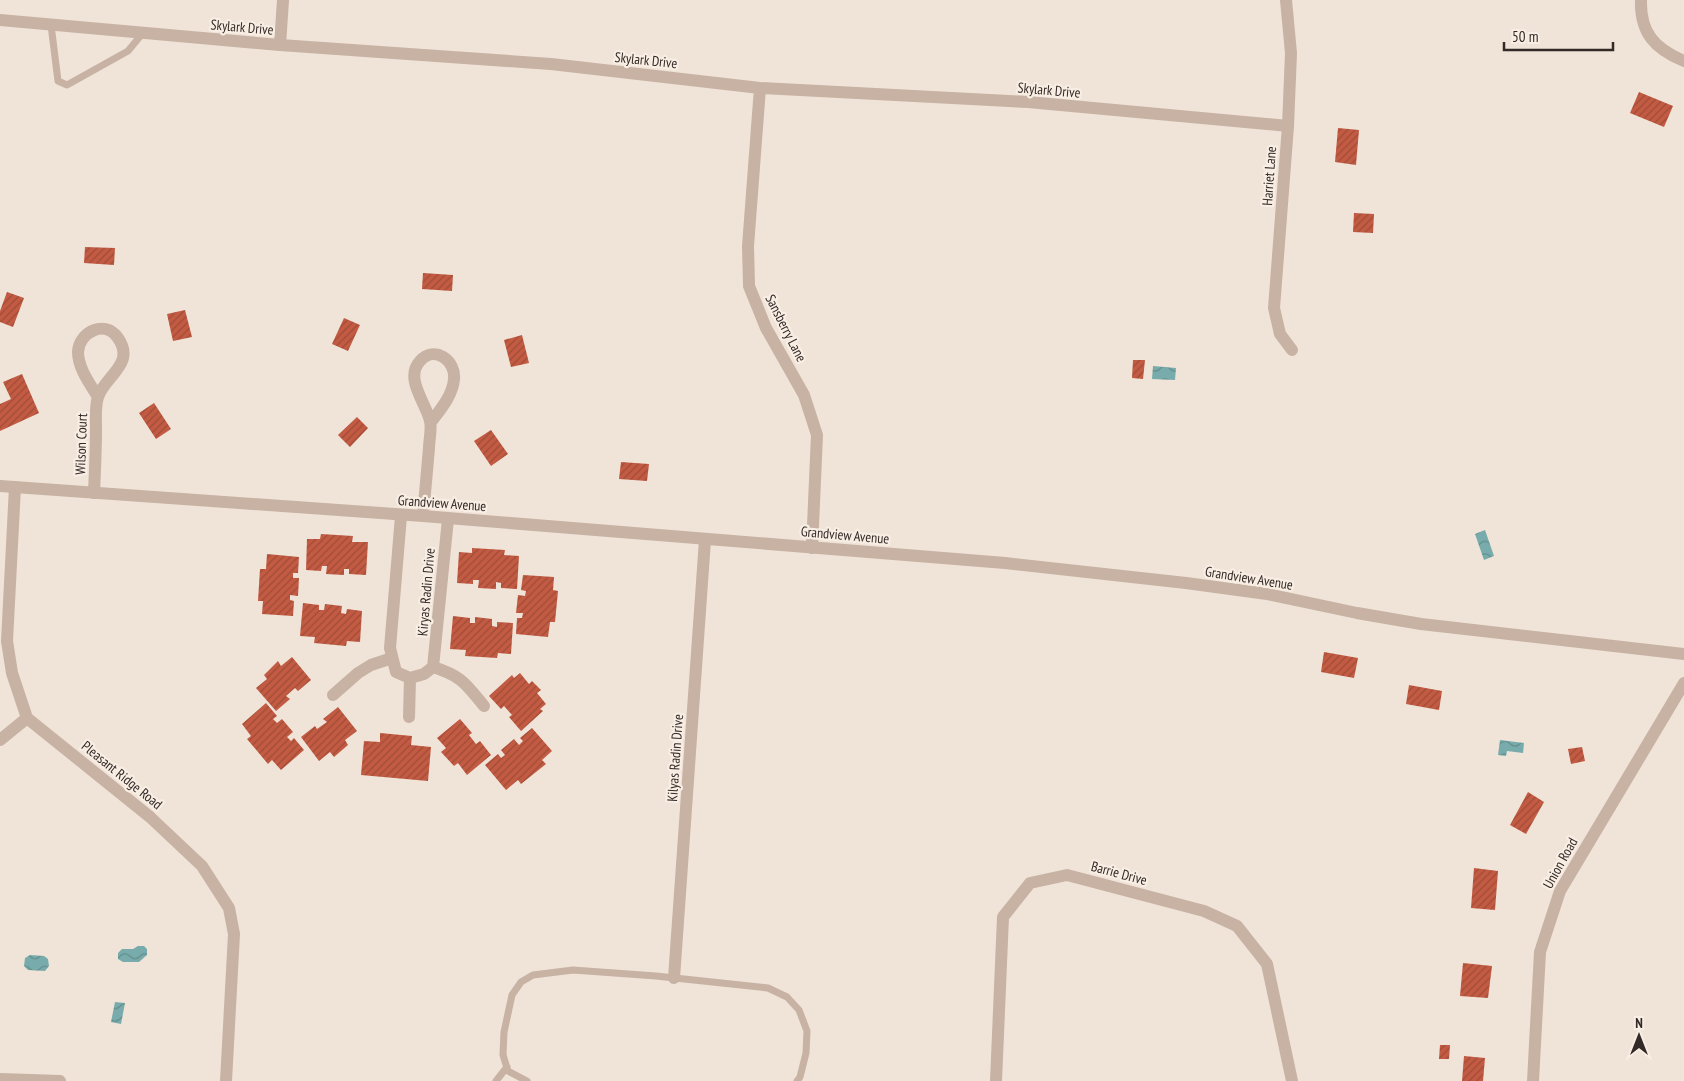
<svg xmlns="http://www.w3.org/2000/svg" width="1684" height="1081" font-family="'PT Sans Narrow',sans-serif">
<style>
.water{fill:url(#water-waves)}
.building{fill:url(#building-hatch)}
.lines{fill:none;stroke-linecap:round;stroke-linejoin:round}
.service{stroke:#c7b2a4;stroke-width:7}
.minor{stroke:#c7b2a4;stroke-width:12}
.tertiary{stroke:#c7b2a4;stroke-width:12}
.labels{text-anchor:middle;stroke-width:4.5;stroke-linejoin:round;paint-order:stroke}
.street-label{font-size:14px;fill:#332926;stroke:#f8eee4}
</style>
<defs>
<pattern id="water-waves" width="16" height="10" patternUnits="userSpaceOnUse" patternTransform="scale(1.25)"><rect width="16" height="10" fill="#78acac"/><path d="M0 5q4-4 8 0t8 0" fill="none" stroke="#638c8c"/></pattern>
<pattern id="building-hatch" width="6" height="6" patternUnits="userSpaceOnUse" patternTransform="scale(1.25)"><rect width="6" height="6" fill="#c35b43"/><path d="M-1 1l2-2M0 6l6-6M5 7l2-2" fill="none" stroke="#9f4b38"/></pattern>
</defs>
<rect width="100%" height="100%" fill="#f0e3d8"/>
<path class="water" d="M1153,366l23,2 -1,12 -23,-1z
M1485,530l9,26 -10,4 -9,-26z
M1500,740l24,3 -1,10 -16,-2 -1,5 -8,-1z
M138,946h6l3,3v6l-8,7h-16l-5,-3v-6l4,-4h11z
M30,955l14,1 4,3 1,7 -4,5 -17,-1 -4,-4 1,-8z
M115,1002l10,1 -4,21 -10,-2z"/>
<path class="building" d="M1639,92l34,14 -9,21 -34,-14z
M1338,128l21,2 -3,35 -21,-3z
M1354,213l20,1 -1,19 -20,-1z
M85,247l30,1 -1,17 -30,-2z
M423,273l30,2 -1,16 -30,-2z
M7,292l17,6 -11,29 -13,-5v-11z
M185,310l7,27 -19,4 -6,-27z
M344,318l16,7 -12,26 -16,-7z
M522,335l7,28 -18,4 -7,-27z
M1133,360h12l-2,19 -11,-1z
M22,374l17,39 -39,18v-27l11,-5 -8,-17z
M154,403l17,26 -15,10 -17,-26z
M357,417l11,11 -18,19 -12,-12z
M491,430l17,24 -17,12 -17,-25z
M621,462l28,2 -2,17 -28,-2z
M321,534l32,2 -1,6h16l-2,33 -17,-1v-5h-5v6l-18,-1 1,-8h-5l-1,5 -15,-1 1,-31h13z
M472,548l33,2 -1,5 15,1 -2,33 -16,-1v-5l-5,-1v7l-18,-1 1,-8h-6v4l-16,-1 2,-31 13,1z
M267,554l32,3 -1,16h-5v5h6l-1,18 -8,-1v5l4,1 -1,15 -31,-2 1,-13h-5l2,-32h6z
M523,575l31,2 -1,13 5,1 -3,31h-5l-2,15 -32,-3 1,-16h5l1,-5h-7l2,-18 7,1 1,-5 -5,-1z
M303,603l16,2v5h5l1,-6 17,2 -1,7 5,1 1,-5 15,2 -2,31 -13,-1 -1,5 -32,-3 1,-6 -15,-1z
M453,616l17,2v5h5v-6l17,2v7l5,1v-5l16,1 -2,31 -13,-1 -1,5 -32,-2 1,-6 -16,-1z
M1324,652l34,6 -4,20 -33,-6z
M292,657l19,23 -13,11 -3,-3 -9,8 4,3 -14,12 -20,-23 11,-9 -3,-4 14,-14 3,5z
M520,673l9,11 3,-3 9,9 -4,3 9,11 -6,5 3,2 -22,20 -12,-14 3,-2 -8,-9 -3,3 -12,-13 23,-21 2,3z
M1409,685l33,6 -3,19 -33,-6z
M266,703l11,13 -4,3 4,4 5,-4 11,13 -6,5 4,4 3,-3 10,12 -23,20 -9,-10 -4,4 -21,-25 4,-3 -9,-12z
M338,707l19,24 -12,9 3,5 -14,12 -4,-5 -11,9 -18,-24 14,-11 2,3 10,-7 -4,-3z
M460,719l12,14 -3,2 7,9 4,-3 11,14 -24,20 -9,-12 -4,3 -13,-14 5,-4 -9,-10z
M532,728l20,23 -10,9 4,4 -25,20 -3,-4 -12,10 -21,-25 13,-11 3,4 4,-3 -4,-5 13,-11 5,6 4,-4 -3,-3z
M380,733l32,3 -1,9 20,2 -3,34 -67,-6 3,-34 16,1z
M1582,747l3,14 -14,3 -3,-15z
M1528,792l16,10 -18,32 -16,-9z
M1474,868l24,3 -3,39 -24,-2z
M1463,963l29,3 -4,32 -28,-2z
M1440,1045h10l-1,14h-10z
M1464,1056l21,2 -2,23h-21z"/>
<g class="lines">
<path class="service" d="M51,25l7,56 9,4 61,-34 14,-17
M496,1081l11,-14
M527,1081l-19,-10 -5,-16 1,-23 8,-37 9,-13 12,-7 40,-5 83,6 112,12 19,9 12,13 8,21 -1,22 -6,24 -3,4"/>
<path class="minor" d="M1286,0l5,53 -3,73 -14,182 6,26 12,16
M0,20l280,25 271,19 209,24 268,14 260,24
M280,45l3,-45
M760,88l-12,158 1,40 17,42 38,67 13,40 -5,113
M15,487l-8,154 5,32 15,45 123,99 52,49 27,42 5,26 -8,147
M94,493c1,-22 2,-44 2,-65 0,-10 -1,-22 2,-31 7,-21 38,-33 20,-59 -13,-19 -39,-6 -40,14 0,16 12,32 20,45
M401,516l-11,132 6,24 14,6 14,-4 9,-7 15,-148
M423,516c2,-22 4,-45 6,-68 0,-8 3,-19 1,-27 -4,-18 -26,-43 -10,-60 14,-16 36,-1 34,18 -1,16 -14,31 -23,43
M433,667c29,9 33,17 51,39
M333,695l25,-22 13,-8 21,-7
M409,717l1,-39
M0,740l27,-22
M674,978l31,-438
M0,1079l60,2
M996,1081l7,-164 27,-34 37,-8 137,36 33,15 30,38 25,117
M1533,1081l7,-129 20,-61 124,-208"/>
<path class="tertiary" d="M1641,0c-1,33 14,49 43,61
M0,486l423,30 582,47 181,20 81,11 90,19 64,11 263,30"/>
</g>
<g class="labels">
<g class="street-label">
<text transform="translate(242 27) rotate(5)" y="5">Skylark Drive</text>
<text transform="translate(646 60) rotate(6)" y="5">Skylark Drive</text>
<text transform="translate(1049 90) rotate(5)" y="5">Skylark Drive</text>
<text transform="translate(1269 176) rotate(-86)" y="5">Harriet Lane</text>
<text transform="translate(786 328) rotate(63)" y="5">Sansberry Lane</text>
<text transform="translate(81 444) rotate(-88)" y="5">Wilson Court</text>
<text transform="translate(442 503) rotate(4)" y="5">Grandview Avenue</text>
<text transform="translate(845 535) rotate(5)" y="5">Grandview Avenue</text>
<text transform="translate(1249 578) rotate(9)" y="5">Grandview Avenue</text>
<text transform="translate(426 592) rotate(-85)" y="5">Kiryas Radin Drive</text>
<text transform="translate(675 758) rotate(-86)" y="5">Kilyas Radin Drive</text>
<text transform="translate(122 775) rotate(39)" y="5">Pleasant Ridge Road</text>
<text transform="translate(1560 863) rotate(-61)" y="5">Union Road</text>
<text transform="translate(1119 873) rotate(15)" y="5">Barrie Drive</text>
</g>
</g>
<g transform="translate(1639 1036)" stroke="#f8eee4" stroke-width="4" paint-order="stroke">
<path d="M0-4L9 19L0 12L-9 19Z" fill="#332926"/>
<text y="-8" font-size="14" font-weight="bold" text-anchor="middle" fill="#332926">N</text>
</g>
<path d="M1504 42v8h109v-8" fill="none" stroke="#332926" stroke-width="2.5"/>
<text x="1512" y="42" font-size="15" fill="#332926" stroke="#f8eee4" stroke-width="4" paint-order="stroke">50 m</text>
</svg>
